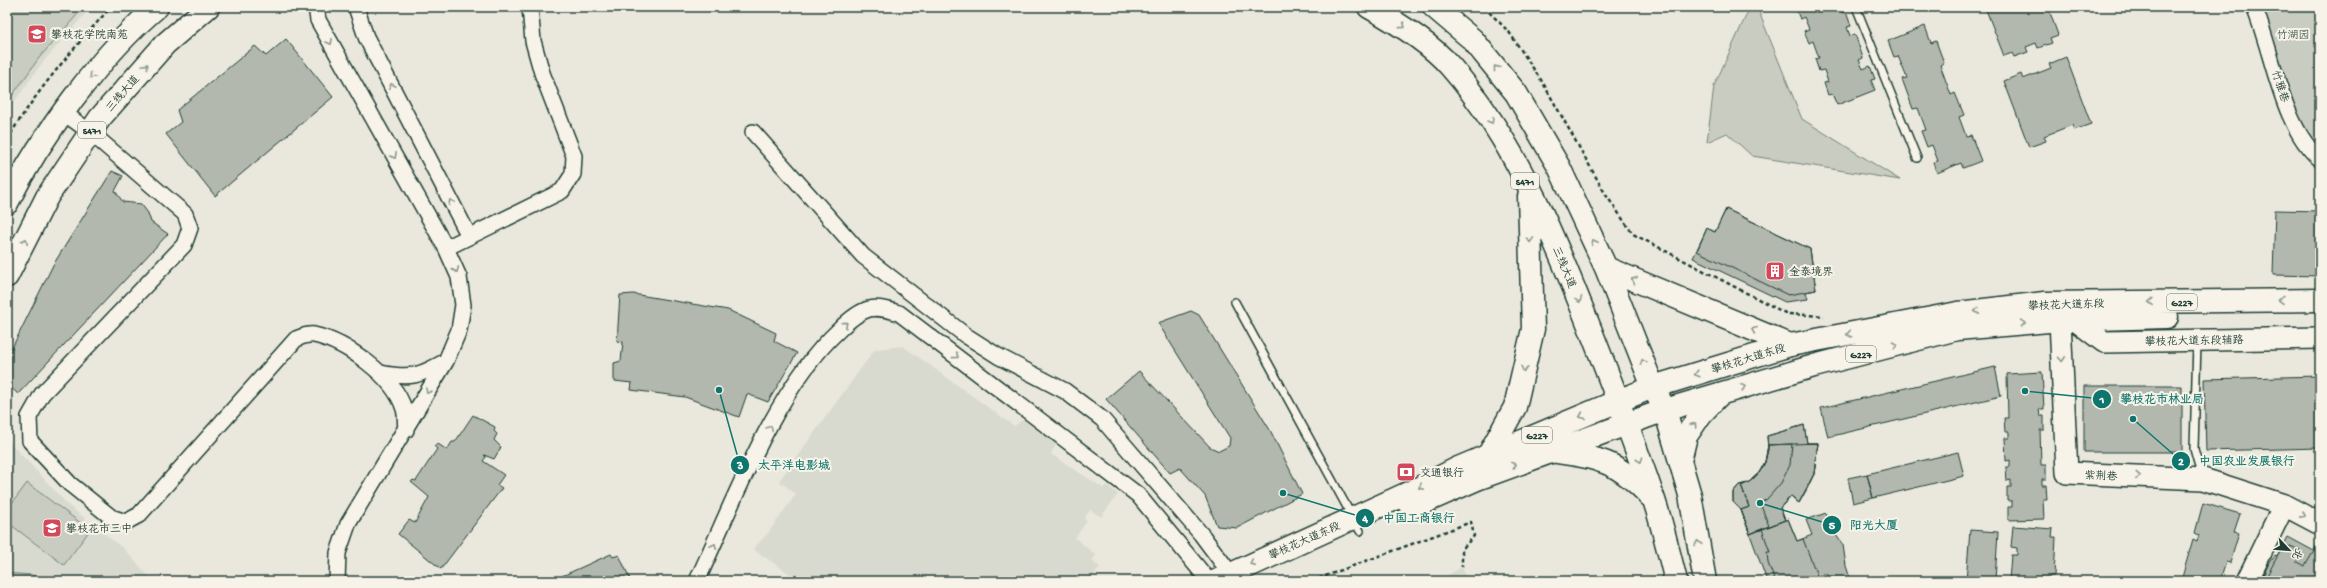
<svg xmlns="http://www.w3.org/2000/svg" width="2327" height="588" font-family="'Gochi Hand','LXGW WenKai TC',sans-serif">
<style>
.built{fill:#d9dacf}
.green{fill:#c8ccc1;stroke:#74847a}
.building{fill:#b2b8ae;stroke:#1f3d34}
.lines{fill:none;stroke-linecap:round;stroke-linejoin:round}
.lane-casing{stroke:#1f3d34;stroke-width:10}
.street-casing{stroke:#1f3d34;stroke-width:18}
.secondary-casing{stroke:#1f3d34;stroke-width:24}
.primary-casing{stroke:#1f3d34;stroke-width:25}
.highway-casing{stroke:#1f3d34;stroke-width:25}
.path{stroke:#1f3d34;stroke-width:2.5;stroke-dasharray:4 3;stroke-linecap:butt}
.lane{stroke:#f7f3e8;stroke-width:7}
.street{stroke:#f7f3e8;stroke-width:15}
.secondary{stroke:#f7f3e8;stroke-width:21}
.primary{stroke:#f7f3e8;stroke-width:22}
.highway{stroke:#f7f3e8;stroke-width:22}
.oneway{stroke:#8b988e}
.labels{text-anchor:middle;stroke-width:4;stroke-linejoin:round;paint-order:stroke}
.shield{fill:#f7f3e8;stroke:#60746a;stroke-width:1}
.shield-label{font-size:10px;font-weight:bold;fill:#1f3d34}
.poi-label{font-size:11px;fill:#1f3d34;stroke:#f7f3e8;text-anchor:start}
.park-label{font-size:11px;fill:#415a50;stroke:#f7f3e8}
.street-label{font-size:11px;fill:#1f3d34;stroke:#f7f3e8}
.leader{fill:none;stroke:#0f766e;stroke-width:1.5}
.callout-dot{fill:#0f766e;stroke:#f7f3e8;stroke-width:1.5}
.mark-label{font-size:12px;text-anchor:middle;font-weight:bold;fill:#fff}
.callout-label{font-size:12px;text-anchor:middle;font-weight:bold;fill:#0f766e;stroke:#f7f3e8;stroke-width:4;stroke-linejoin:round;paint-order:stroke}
</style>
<rect width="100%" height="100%" fill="#eae8dd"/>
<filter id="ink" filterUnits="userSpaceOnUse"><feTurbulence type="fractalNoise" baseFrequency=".025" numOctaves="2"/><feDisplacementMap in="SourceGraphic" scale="8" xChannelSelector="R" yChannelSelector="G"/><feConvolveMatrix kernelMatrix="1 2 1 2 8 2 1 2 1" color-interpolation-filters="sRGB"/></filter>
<g filter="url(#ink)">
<path class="built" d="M7,7h84l-48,55 -36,50z
M903,346l111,80 10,-7 34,22 -7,13 52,34 4,-3 11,9 -17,23 -11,-7 -6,9 3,2 -12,17 21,17 -4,6 8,6 -10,14h-290l-47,-32 15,-16 28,-39 -17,-13 96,-132z
M7,439l62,67 55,43 29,32h-146z
M1462,567l6,14h-30z"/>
<path class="green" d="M7,7h77l-45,51 -32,45z
M1750,7h7l45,112 98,61 -148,-24 -25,-23 -20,9 7,-56z
M2254,7h66v152l-12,-10z
M27,483l63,47 -26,35 -57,-43v-12z
M7,573l25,2 18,6h-43z"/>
<path class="building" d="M1795,7h46l1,6 4,-1 5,14 -4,1 3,9 5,-2 8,24 -4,2 4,9 7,-3 5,13 -4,1 4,10 -38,15 -5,-11 -4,1 -4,-12 4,-1 -4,-12 -5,1 -4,-12 4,-1 -6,-17 -4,2 -5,-12 5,-2 -5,-12 -4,2z
M1908,7h19l-17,6z
M1985,7h63l10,28 -8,3 2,5 -14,5 -2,-5 -10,4 2,5 -14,5 -2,-4 -8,3z
M1925,26l6,17 5,-2 8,22 -4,2 11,30 4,-2 9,22 -5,2 7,19 5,-1 10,26 -18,7 -2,-5 -24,10 -4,-11 5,-1 -6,-16 -5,2 -6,-16 5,-1 -8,-22 -5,1 -11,-30 5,-1 -9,-22 -4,1 -6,-16z
M286,39l47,58 -118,99 -49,-62 15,-12 -4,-12 78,-64 11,10z
M2066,57l25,67 -17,6 -2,-5 -28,11 2,5 -17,6 -25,-66 17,-7 2,5 28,-11 -2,-4z
M112,171l11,5 -8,15 8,11 18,2 7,9 3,9 17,12 -150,160 -11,-10v-26l46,-93z
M1726,209l84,40 6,41 -28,5 -91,-44 10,-23 8,4z
M1726,209l84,40 6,41 -10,2 2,7 -23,3 -92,-44 14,-30 8,4z
M2275,210l45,1v65l-47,-1z
M633,294l95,16 48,23 -2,8 23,12 -29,49 -21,-8 -8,23 -54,-20 -54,-7 1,-7 -18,-2v-18l7,-2 2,-19 -6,-1 3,-46z
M1191,311l8,4 71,115 32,64 -65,34 -20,-2 -12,-30 -25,-28 -10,5 -64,-74 33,-28 71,76 9,4 10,-5 1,-8 -72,-115z
M1995,367l6,29 -173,41 -7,-29z
M2042,372l2,37h-5l1,7h4v14h-4l1,35h5v14h-4v6h4l1,14h-4l1,20 -36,1v-13h4v-6h-5v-14h4v-7l-4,1 -1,-14h4v-7l-4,1 -1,-23h4v-6h-4l-1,-14h4l-1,-44z
M2320,376v72l-114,3 -2,-72z
M2084,386h98v66h-98z
M473,415l22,12 -1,4 3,3 -3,6 7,7 -7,12 -10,-4 2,2 -3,4 21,14 -7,10 5,3 -61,81 -43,-35 11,-14 6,3 14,-26 -18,-15 2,-2 3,1 21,-32 -3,-3 4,-2 9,6 5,-8h3z
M1804,425l3,18h11l-4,31 -15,29 -8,-7 -11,12 5,12 3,-1 9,22 6,-2 16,42h-52l-26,-71 -8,-8v-10l6,-7 9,-2 11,-10 6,-11 3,-13 -1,-13z
M1804,425l3,18h11l-4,31 -7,15 -8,14 -8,-7 -11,12 5,12 -35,14 -9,-24 -8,-8v-10l6,-7 9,-2 11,-10 6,-11 3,-13 -1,-13z
M1818,443l-4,31 -15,29 -8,-7 -11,12 5,12 -35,14 -9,-24 8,-3 -8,-21 8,-4 10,-9 6,-11 3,-17z
M1792,444l-2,21 -9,18 -14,16 -7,4 9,23 -19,8 -9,-24 8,-3 -8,-21 8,-4 10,-9 6,-11 3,-17z
M1958,452l6,24 -91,22 -6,-24z
M1867,474l6,24 -20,5 -5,-25z
M2203,503l37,11 -6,18 5,1 -9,30 -4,-1 -6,19h-39l12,-42 4,2 2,-6 -4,-2z
M1826,513l5,15 12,17 3,21 5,15h-22l-3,-8 -9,4 2,4h-44l-7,-18 -1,-11h3l-8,-23 26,-10 9,22 15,-6 -6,-15z
M2013,526l40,3 -1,8h4l-2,39h-5v5h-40l2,-26h6v-7l-6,-1z
M1970,530l28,2 -3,49h-29z
M2288,537l26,14 4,-9 2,1v38h-56z
M2284,544l17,8 -5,9 9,5 9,-15 6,3v27h-59l7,-16 7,-9 2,1z
M611,554l2,3 6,-2 12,26h-80z"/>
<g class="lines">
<g class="lane-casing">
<path id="lane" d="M1856,7l61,151
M1235,302l125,229
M2197,342l-3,107 8,28"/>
</g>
<g class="street-casing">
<path id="street" d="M316,7l2,13 128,228 13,29 4,28 -4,25 -13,31 -98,163 -10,29 -1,28
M356,7l10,30 103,199
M2254,7c19,45 28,121 66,152
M64,113l26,19 95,82 5,14 -6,17 -142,149 -13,23 1,24 40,43 41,33 15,5 13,-7 157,-176c5,-2 12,-5 18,-4 32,7 80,41 90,74 2,6 1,14 2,21
M753,132l110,124 102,79 33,21 67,35 37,28 99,115 35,47
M446,248l116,-57 11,-17 1,-18 -32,-83 -9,-32 -3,-34
M381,373c30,6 38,3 65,-12
M697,581c37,-80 78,-192 142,-251 8,-8 19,-18 30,-21 10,-2 20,1 30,4l239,182 71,86"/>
</g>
<g class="secondary-casing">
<path id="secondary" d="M2060,320l7,153 136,6 81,26 36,19
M2075,320l29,22 216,-4
M2247,581l37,-76"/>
</g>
<g class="primary-casing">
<path id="primary" d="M1369,7c27,15 60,35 81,59 66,75 105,173 141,265 22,56 44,112 63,169 9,27 15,54 22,81
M1434,7l39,33 43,53 43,74 47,101 47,119 12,23 25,85 15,86
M7,203c33,-65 94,-149 150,-196
M1606,268l184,77
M7,276l40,-79 53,-79 65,-74 43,-37
M1551,451c48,7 65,9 99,45
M1489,454l26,-47 18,-78 -4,-133
M1680,461l6,-25 15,-22 19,-20"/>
</g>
<g class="highway-casing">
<path id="highway" d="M1411,508l66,-29 188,-69 149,-44 143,-37 103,-9 107,-3
M1216,581l203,-93 37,-19 162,-68 35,-14 137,-42 168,-32 86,-10 276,-3"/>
</g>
<path class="path" d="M1484,7l25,25 34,51 63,112 27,39 154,80 37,2
M233,9v-2
M7,140c29,-49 66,-91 104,-133
M1312,581l159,-59 3,14 -12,13v18"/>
<use href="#lane" class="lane"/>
<use href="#street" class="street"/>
<use href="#secondary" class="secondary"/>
<use href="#primary" class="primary"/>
<use href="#highway" class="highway"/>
</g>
<defs><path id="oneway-chevron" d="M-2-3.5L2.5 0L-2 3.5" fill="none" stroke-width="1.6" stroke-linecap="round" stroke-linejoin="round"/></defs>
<g class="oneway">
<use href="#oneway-chevron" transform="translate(1403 26) rotate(37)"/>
<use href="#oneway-chevron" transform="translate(330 42) rotate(61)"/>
<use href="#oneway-chevron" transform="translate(146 66) rotate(-49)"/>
<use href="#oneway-chevron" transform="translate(1496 68) rotate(-129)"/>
<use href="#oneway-chevron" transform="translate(92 76) rotate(130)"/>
<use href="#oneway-chevron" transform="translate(392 86) rotate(-117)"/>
<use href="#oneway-chevron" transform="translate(1491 121) rotate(60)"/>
<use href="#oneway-chevron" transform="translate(394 156) rotate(61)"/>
<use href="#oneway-chevron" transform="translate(451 202) rotate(-117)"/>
<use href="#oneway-chevron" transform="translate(1530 240) rotate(88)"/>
<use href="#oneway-chevron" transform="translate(25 241) rotate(-63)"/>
<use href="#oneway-chevron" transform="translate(1594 242) rotate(-115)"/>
<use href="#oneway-chevron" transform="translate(456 270) rotate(67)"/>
<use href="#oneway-chevron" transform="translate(1634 280) rotate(-157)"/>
<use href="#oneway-chevron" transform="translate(1579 300) rotate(69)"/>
<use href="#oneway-chevron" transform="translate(2281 300) rotate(179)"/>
<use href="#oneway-chevron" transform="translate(2151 302) rotate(179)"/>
<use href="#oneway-chevron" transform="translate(1977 311) rotate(174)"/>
<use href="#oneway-chevron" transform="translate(2023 323) rotate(-5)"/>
<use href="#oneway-chevron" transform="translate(845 324) rotate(-42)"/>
<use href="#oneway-chevron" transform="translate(1754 330) rotate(-157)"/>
<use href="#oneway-chevron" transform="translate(1849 334) rotate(169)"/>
<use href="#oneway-chevron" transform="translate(1895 345) rotate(-14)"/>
<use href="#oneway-chevron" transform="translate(956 356) rotate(37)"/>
<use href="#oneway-chevron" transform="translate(2062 359) rotate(87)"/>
<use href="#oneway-chevron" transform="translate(1643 362) rotate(-111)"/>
<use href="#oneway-chevron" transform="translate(1524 369) rotate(103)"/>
<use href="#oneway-chevron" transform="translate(1697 374) rotate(163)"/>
<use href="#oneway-chevron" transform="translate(1743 387) rotate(-16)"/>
<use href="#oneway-chevron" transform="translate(428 391) rotate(120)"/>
<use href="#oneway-chevron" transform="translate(1582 416) rotate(157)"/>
<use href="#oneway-chevron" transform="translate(1694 425) rotate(-56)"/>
<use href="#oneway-chevron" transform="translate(770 428) rotate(-62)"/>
<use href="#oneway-chevron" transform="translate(1640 460) rotate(71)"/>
<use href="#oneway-chevron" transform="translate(1514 465) rotate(-20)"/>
<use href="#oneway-chevron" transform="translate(2138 476) rotate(2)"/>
<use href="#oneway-chevron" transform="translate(1421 487) rotate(153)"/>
<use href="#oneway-chevron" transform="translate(2303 515) rotate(28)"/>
<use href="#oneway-chevron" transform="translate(1698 543) rotate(-100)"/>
<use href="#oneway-chevron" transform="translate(714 546) rotate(-65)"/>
<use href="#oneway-chevron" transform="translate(1252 563) rotate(156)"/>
</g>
</g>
<defs>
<g id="university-square" transform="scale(1)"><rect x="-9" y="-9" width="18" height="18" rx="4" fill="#d1495b" stroke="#f7f3e8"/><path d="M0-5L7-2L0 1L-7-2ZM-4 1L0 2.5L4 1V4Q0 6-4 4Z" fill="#fff"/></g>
<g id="building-square" transform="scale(1)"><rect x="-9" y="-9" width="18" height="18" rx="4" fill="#d1495b" stroke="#f7f3e8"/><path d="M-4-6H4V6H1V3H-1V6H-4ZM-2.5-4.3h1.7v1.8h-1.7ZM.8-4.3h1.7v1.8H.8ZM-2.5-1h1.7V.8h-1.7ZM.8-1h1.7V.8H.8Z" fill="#fff"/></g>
<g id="bank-square" transform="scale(1)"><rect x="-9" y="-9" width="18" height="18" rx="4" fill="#d1495b" stroke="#f7f3e8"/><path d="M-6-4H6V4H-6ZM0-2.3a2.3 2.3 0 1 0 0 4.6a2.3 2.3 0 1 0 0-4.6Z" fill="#fff"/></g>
<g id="school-square" transform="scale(1)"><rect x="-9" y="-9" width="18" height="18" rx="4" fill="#d1495b" stroke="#f7f3e8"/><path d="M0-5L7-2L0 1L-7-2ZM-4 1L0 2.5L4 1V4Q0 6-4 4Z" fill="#fff"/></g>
</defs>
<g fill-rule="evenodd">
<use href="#university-square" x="37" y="34"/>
<use href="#building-square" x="1775" y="271"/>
<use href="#bank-square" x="1406" y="472"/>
<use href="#school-square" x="52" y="528"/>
</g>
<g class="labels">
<g class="shield">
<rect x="78" y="122" width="28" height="16" rx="3"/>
<rect x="1511" y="173" width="28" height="16" rx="3"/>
<rect x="2167" y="294" width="30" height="16" rx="3"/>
<rect x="1846" y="346" width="30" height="16" rx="3"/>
<rect x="1522" y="427" width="30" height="16" rx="3"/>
</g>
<g class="shield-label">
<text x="92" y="134">S471</text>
<text x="1525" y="185">S471</text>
<text x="2182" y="306">G227</text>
<text x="1861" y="358">G227</text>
<text x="1537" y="439">G227</text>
</g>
<g class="poi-label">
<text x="51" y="38">攀枝花学院南苑</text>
<text x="1789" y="275">金泰境界</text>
<text x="1420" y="476">交通银行</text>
<text x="66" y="532">攀枝花市三中</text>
</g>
<g class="park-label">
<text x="2293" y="38">竹湖园</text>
</g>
<g class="street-label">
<text transform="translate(2281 86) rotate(72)" y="4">竹雅巷</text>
<text transform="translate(122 93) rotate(-49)" y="4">三线大道</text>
<text transform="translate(1565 267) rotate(67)" y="4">三线大道</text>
<text transform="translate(2066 304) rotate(-2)" y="4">攀枝花大道东段</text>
<text transform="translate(2194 340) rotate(-1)" y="4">攀枝花大道东段辅路</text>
<text transform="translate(1748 358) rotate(-17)" y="4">攀枝花大道东段</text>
<text transform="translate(2101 475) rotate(2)" y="4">紫荆巷</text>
<text transform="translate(1304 540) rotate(-24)" y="4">攀枝花大道东段</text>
</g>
</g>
<path class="leader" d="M2025 391L2102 399M2133 419L2181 461M719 390L740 465M1283 493L1365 518M1760 503L1832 525"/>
<g class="callout-dot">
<circle cx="2025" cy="391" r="4"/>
<circle cx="2133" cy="419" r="4"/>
<circle cx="719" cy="390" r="4"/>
<circle cx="1283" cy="493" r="4"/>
<circle cx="1760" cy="503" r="4"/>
<circle cx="2102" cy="399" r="10"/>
<circle cx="2181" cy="461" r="10"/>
<circle cx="740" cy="465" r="10"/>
<circle cx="1365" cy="518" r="10"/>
<circle cx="1832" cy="525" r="10"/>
</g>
<g class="mark-label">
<text x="2102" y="403">1</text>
<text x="2181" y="465">2</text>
<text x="740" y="469">3</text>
<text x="1365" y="522">4</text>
<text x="1832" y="529">5</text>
</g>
<g class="callout-label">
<text x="2162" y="403">攀枝花市林业局</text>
<text x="2247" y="465">中国农业发展银行</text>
<text x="794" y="469">太平洋电影城</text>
<text x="1419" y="522">中国工商银行</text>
<text x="1874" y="529">阳光大厦</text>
</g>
<rect width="2327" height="588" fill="none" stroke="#f7f3e8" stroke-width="24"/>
<rect x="12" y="12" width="2303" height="564" fill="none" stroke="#1f3d34" stroke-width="1.5" filter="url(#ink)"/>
<g transform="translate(2289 550) rotate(116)" stroke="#f7f3e8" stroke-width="3" paint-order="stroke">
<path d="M0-3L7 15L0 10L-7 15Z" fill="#1f3d34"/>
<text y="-6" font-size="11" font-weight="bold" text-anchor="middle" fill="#1f3d34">北</text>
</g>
</svg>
